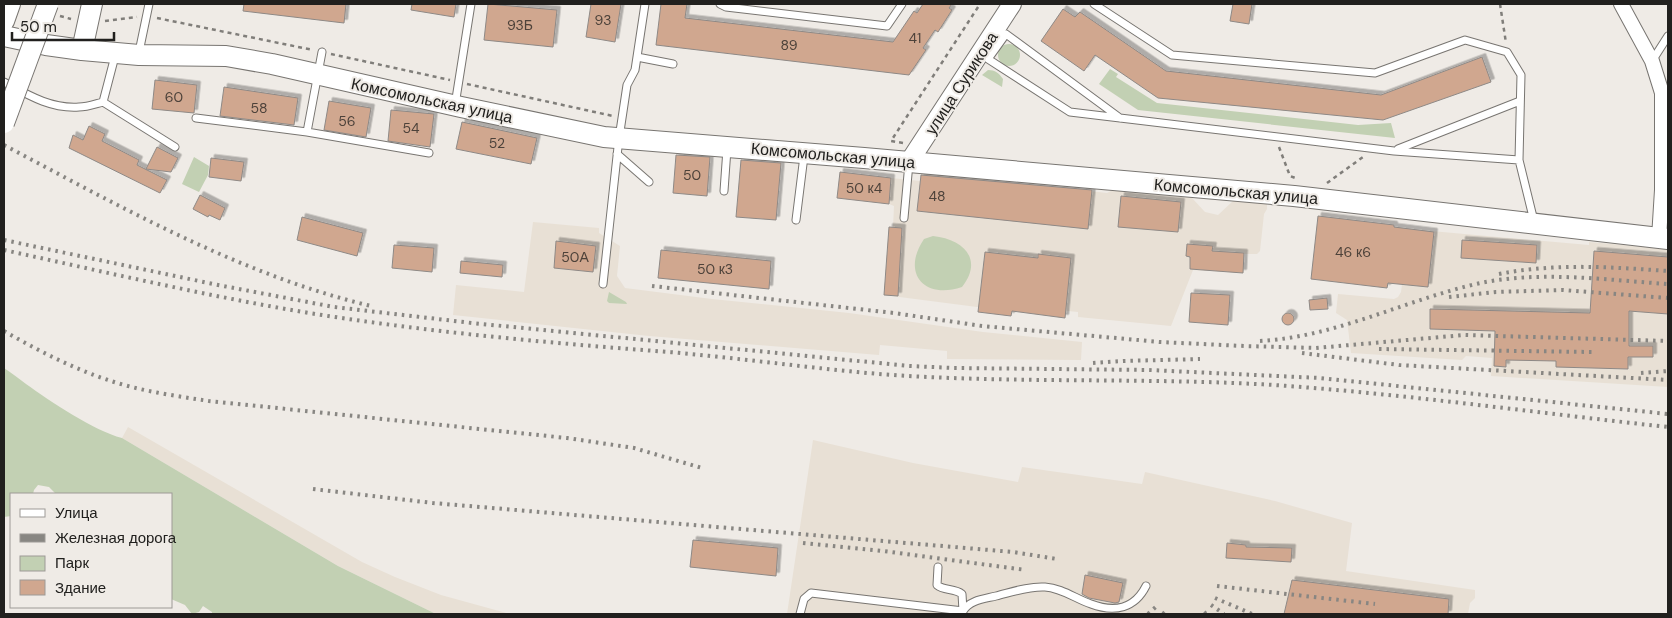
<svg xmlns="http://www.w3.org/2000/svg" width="1672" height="618" font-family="'DM Sans',sans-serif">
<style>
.built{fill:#e8e0d5}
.green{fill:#c2d0b3}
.building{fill:#d0a78f;stroke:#8e8986;filter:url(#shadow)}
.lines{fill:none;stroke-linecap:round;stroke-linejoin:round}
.service-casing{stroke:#787571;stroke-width:9}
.minor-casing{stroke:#787571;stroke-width:16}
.tertiary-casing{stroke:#787571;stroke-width:20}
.secondary-casing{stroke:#787571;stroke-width:22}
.path{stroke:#807e7a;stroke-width:2.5;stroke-dasharray:4 4;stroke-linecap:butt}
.service{stroke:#fff;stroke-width:7}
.minor{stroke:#fff;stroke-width:14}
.tertiary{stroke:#fff;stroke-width:18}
.secondary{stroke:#fff;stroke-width:20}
.rail{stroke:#888682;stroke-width:4;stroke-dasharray:2.5 5;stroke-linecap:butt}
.secondary-bridge-casing{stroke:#787571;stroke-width:22;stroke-linecap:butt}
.secondary-bridge{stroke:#fff;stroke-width:20}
.labels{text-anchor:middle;stroke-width:4;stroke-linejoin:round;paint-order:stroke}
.number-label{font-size:14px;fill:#4d423a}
.street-label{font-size:16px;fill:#21201e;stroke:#efebe6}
</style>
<defs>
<filter id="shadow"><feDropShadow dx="3.5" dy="-3.5" stdDeviation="0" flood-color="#0004"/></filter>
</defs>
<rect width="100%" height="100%" fill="#efebe6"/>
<path class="built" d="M921,172l186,21 6,-3 72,6 7,2 13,14 13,3 15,-14 34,2v6l-3,5 -4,37 -3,3h-13l-1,19 -50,-3 -22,56 -93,-9v-5l-69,-7 -1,6 -124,-16 5,-68h4l1,-21 -5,-2 2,-26 29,3z
M533,222l66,6v5l21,13 -3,30 8,12 87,11 137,14 134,19 99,10 -1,18 -134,-1v-8l-67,-6 -1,10 -230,-19 -196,-21 3,-30 68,7z
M1409,229l180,16v-3l79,7v138l-177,-11 1,-18 -26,-2 -4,4 -111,-7 -4,-33 -11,-7 2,-19 56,5 4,-2 3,-5z
M128,427l234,135 33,15 46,18 69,19h-74l-98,-48 -216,-128z
M813,440l100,23 105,19 4,-15 120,17 3,-12 130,29 77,22 -6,48 129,19v8l-5,5 -2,11h-681z"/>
<path class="green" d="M998 55a11 11 0 1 1 22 0a11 11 0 1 1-22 0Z
M1110,69l8,5 -2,3 41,26 201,22 33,-2 4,15 -257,-28 -39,-26z
M988,70c7,0 11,3 15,9l-1,8 -20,-12z
M194,157l15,9 -1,9 -9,17 -17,-8z
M933,236c30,3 51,23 29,51 -38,13 -61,-14 -38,-48z
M609,292l17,10 1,2 -18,-1 -2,-2z
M4,368c8,5 15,11 22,16 24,17 68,47 96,54l216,128 98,48h-224v-2l-9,-6 -4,6 -7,2 -7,-9 -14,-6v-105h-115l-7,-7 -11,-2 -4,5 -1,4h-22v22l-7,1z"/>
<path class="building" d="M244,4h102l-2,19 -101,-12z
M412,4h44l-2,13 -43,-7z
M488,4l69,6 -4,37 -69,-7z
M591,4h30l-6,38 -29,-5z
M661,4h26l-2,14 208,24 21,-31 3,2 6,-9h29l-3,4 3,2 -14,22 -3,-2 -12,18 3,2 -17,25 -253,-30z
M1233,4h19l-3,20 -19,-3z
M1063,9l12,8 5,-5 86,59 215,24 101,-38 9,25 -108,38 -225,-22 -63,-43 -11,16 -43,-30z
M155,80l42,5 -3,28 -42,-4z
M224,87l74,11 -4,27 -74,-9z
M329,101l42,7 -5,29 -42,-7z
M391,110l43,4 -4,33 -42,-6z
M462,122l75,16 -6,26 -75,-15z
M89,126l16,8 -3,7 37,19 -2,5 30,15 -7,13 -91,-45 4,-13 10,5z
M157,147l21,11 -7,14 -25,-3z
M676,155l34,2 -3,39 -34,-3z
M211,158l33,4 -3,19 -32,-4z
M741,160l40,3 -5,57 -40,-3z
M840,172l51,6 -2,26 -52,-6z
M921,175l171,15 -4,39 -171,-18z
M200,195l25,13 -5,12 -11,-5 -1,2 -15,-8z
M1121,196l60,6 -3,30 -60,-5z
M1318,216l76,9v2l40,5 -6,55 -40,-4 -1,5 -76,-9z
M302,217l61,16 -6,23 -60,-16z
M889,227l13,1 -4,68 -14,-1z
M1462,240l75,5 -1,18 -75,-5z
M556,241l40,5 -3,26 -39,-4z
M1187,244l26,2 -1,5 32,2 -1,20 -53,-4v-12l-4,-1z
M394,245l40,3 -2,24 -40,-4z
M661,250l110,11 -2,28 -111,-11z
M1594,251l74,6v57l-39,-3v35h24v11h-25v12l-72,-2v-6l-50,-1v7l-12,-1 1,-35 -65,-2v-20l160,4z
M985,252l53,6v-4l33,4 -6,60 -53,-7 -1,5 -33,-4z
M461,261l42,4 -1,12 -42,-4z
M1191,293l39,2 -2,30 -39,-3z
M1327,298l1,11 -18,1 -1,-10z
M1282 319a6 6 0 1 1 12 0a6 6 0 1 1-12 0Z
M693,540l85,8 -2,28 -86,-9z
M1227,543l19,2v2l46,1 -1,14 -65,-4z
M1085,575l38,8 -4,19 -4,1 -26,-5 -7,-4z
M1292,580l157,19 -1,15h-164z"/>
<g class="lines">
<g class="service-casing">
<path id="service" d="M720,4l6,3 161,19 15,-22
M1094,4l78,51 203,18 90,-33 42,12 14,23 -2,85 15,61
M139,52l10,-48
M115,56l-12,46 72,45
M637,57l36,7
M1652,61l16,-25
M4,82c24,13 47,27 75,25 8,0 16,-3 24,-5
M455,105l16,-101
M196,118l111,14 15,-80
M1120,118l-114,-84 -18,25 82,53 324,39 125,9
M307,132l122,21
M1398,149l122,-48
M617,154l32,28
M724,191l3,-42
M904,218l5,-55
M796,220l8,-64
M603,284l16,-146 8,-53 8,-15 10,-66
M938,567l-1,18c7,6 17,3 25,9l1,17
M800,614l4,-15 7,-6 152,18c7,-11 21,-12 33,-15 16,-4 33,-10 49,-9 17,1 31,12 46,17 24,9 44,4 55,-18"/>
</g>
<g class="minor-casing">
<path id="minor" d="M1621,4l31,57 10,32v97l-3,48"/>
</g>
<g class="tertiary-casing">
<path id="tertiary" d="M909,162l103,-158"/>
</g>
<g class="secondary-casing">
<path id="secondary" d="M4,21l6,-17
M4,36l42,9 36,5 57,5 87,1 46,8 189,43 143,30 260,21 430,38 374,43
M82,50l10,-46"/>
</g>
<path class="path" d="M1500,4l6,39
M60,16l11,3
M157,18l156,32
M105,21l32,-4
M331,54l119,26
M467,84l146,32
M903,143l-12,-2 89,-137
M1279,147l11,29 8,3
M1327,183l36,-26"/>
<use href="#service" class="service"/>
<use href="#minor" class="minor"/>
<use href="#tertiary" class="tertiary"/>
<use href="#secondary" class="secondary"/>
<path class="rail" d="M4,145c117,62 237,130 367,161
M4,240l214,45 116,22 138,16 437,43 45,2 195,2 171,8 348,36
M4,250c101,22 203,46 305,63 119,19 240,30 360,39 70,6 140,16 210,22 131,10 264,3 395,11 132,9 263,28 394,42
M1499,274c56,-11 112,-7 169,-3
M652,286l242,27 88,13 178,16 84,4 72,2 148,-13 204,6
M1449,297l47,-5 67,-2 105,8
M4,331c33,19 68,37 104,49 32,11 68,16 101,21l358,37 67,10 68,20
M1260,341c75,-4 143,-40 216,-57 61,-14 130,-4 192,0
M1379,349l213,3
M1302,353l97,12 269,15
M1093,363l30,-2 77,-2
M1641,373l27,-2
M313,489l120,14 580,49 44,7
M803,543l80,8 143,19
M1217,586l158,18
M1215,598l37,16
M1211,605l13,9
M1204,612l2,2
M1148,614l11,-10
M1163,614l3,-3"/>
<g class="secondary-bridge-casing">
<path id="secondary-bridge" d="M4,123l44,-119"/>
</g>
<use href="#secondary-bridge" class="secondary-bridge"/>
</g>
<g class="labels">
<g class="number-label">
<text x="603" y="25">93</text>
<text x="520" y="30">93Б</text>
<text x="915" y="43">41</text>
<text x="789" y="50">89</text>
<text x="174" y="102">60</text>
<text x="259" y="113">58</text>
<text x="347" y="126">56</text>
<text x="411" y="133">54</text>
<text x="497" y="148">52</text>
<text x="692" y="180">50</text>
<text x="864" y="193">50 к4</text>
<text x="937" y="201">48</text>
<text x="1353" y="257">46 к6</text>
<text x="575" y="262">50А</text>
<text x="715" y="274">50 к3</text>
</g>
<g class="street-label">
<text transform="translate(961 83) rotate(-57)" y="6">улица Сурикова</text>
<text transform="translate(432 100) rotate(12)" y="6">Комсомольская улица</text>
<text transform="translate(833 155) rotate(5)" y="6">Комсомольская улица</text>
<text transform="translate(1236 191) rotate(5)" y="6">Комсомольская улица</text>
</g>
</g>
<rect width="1672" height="618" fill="none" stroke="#21201e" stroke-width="10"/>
<rect x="10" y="493" width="162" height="115" fill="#efebe6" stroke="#9d9a96"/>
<rect x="20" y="509" width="25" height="8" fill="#ffffff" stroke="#9d9a96"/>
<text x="55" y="518" font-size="15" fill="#21201e">Улица</text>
<rect x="20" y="534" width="25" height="8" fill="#888682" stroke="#9d9a96"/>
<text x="55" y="543" font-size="15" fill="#21201e">Железная дорога</text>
<rect x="20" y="556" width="25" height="15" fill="#c2d0b3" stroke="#9d9a96"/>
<text x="55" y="568" font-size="15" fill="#21201e">Парк</text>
<rect x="20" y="580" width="25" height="15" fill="#d0a78f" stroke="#9d9a96"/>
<text x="55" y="593" font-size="15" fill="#21201e">Здание</text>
<path d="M12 32v8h102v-8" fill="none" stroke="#21201e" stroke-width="2.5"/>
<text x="20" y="32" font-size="15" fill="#21201e" stroke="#efebe6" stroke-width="4" paint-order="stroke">50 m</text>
</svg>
